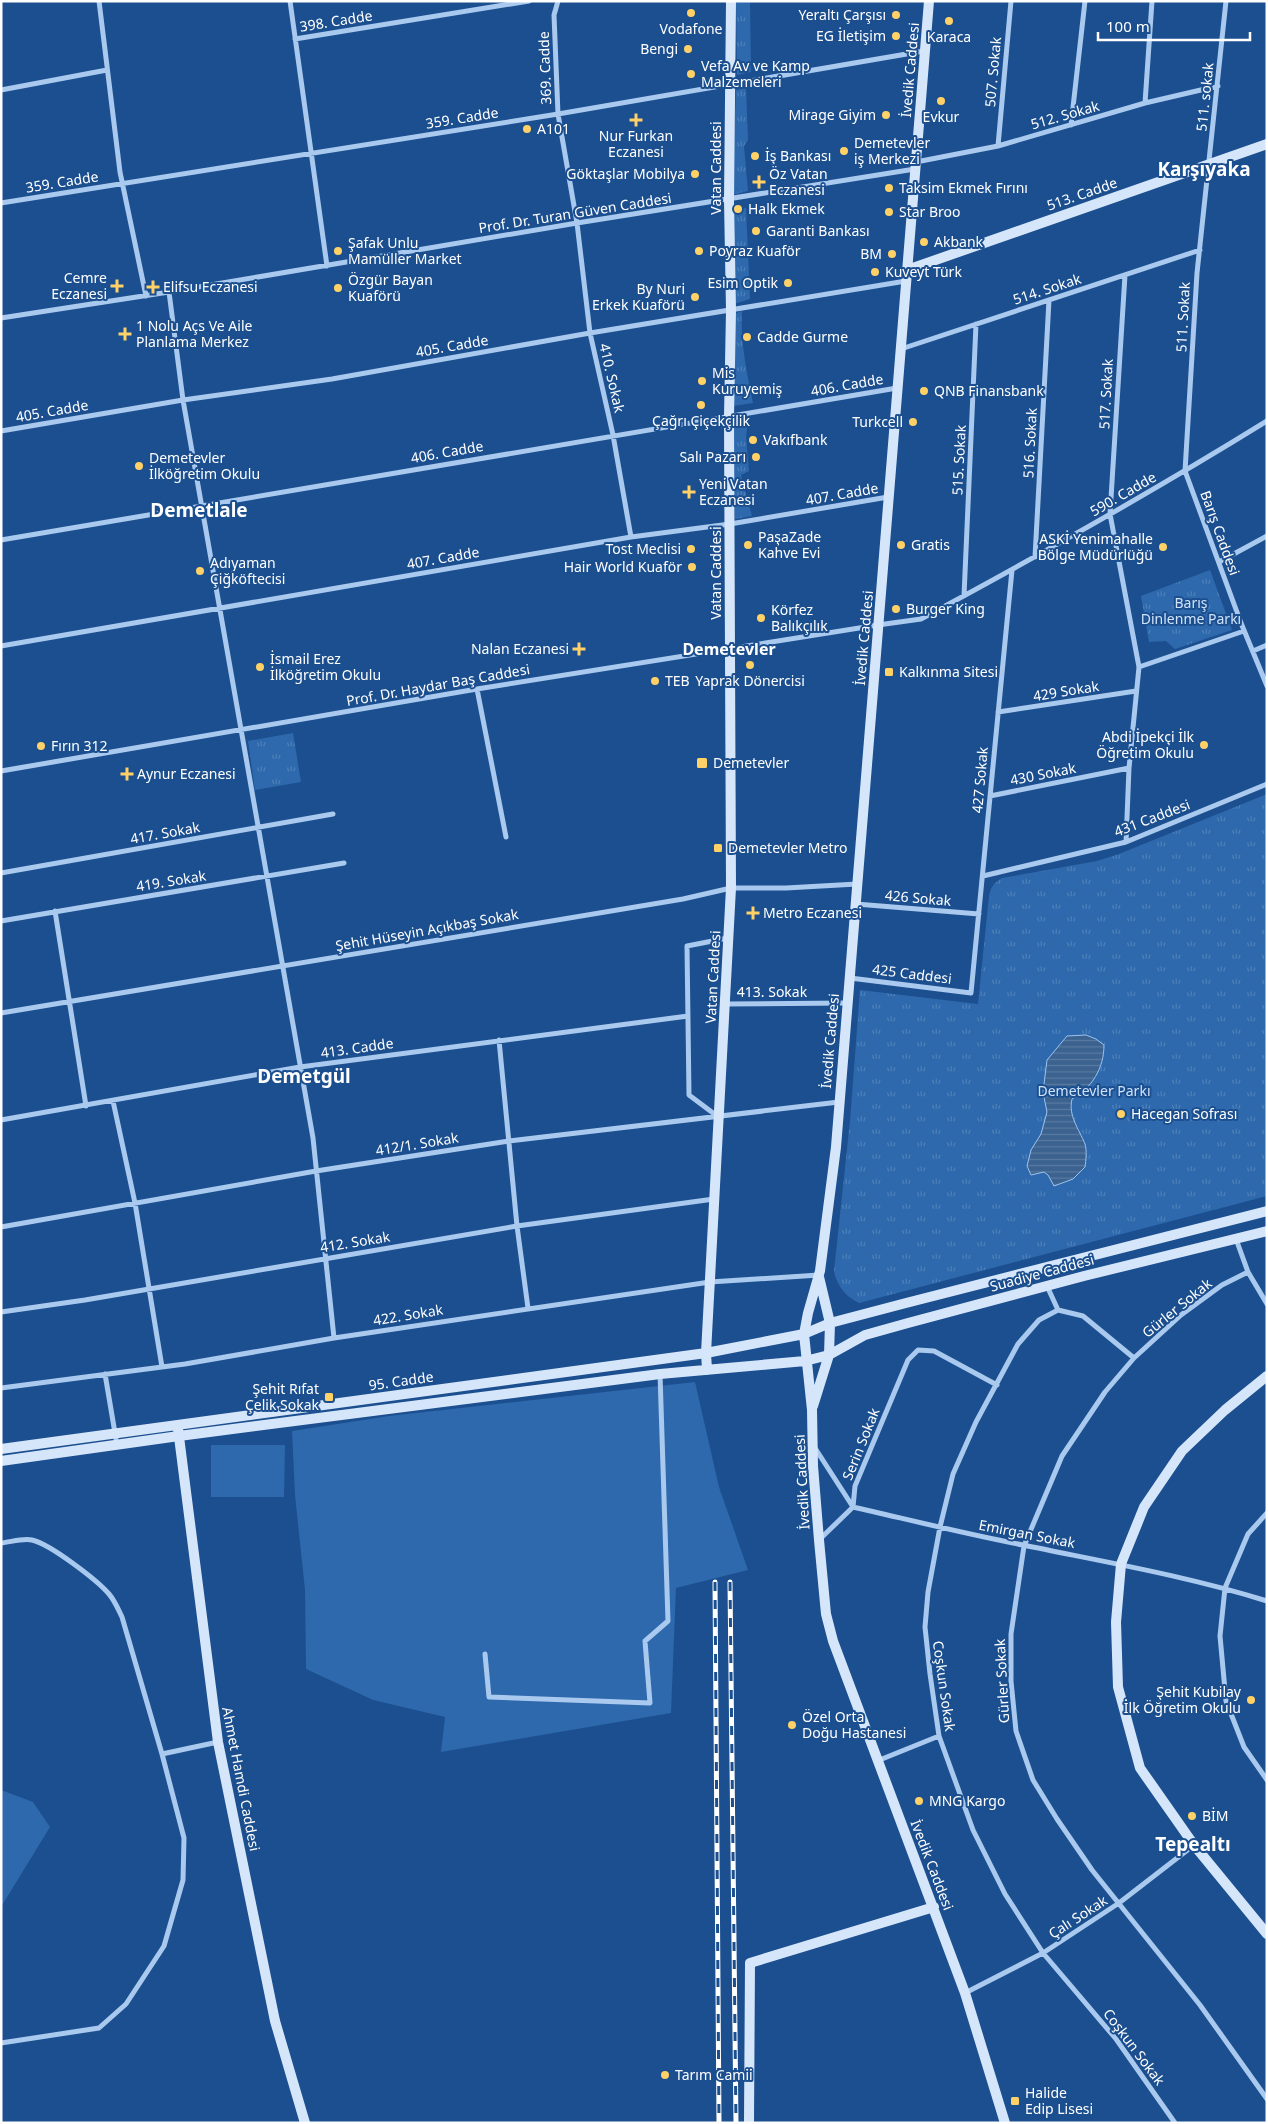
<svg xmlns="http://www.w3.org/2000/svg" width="1268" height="2124" font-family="'Noto Sans',sans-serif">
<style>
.grass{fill:#2e69ad}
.park{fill:url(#park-tufts)}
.water{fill:url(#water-rules);stroke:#9cc4f0}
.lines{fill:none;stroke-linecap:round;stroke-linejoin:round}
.street{stroke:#a9c9ee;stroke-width:5}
.secondary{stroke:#d6e6fa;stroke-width:10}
.rail-casing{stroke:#fff;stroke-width:5}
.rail{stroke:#1b4f8f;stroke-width:3;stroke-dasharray:9;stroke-linecap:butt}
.poi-dot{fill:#ffd166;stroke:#1b4f8f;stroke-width:2}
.labels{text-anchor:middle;stroke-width:4;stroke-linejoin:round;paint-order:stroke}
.poi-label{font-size:14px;fill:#fff;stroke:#1b4f8f;text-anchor:start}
.street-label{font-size:14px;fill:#fff;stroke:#1b4f8f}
.park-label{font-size:14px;fill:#cfe3fa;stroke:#1b4f8f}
.quarter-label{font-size:16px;font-weight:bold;fill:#fff;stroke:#1b4f8f}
.district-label{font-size:19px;font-weight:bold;fill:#fff;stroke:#1b4f8f}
</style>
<defs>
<pattern id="park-tufts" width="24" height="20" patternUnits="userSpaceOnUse" patternTransform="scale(1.25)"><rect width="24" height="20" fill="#2e69ad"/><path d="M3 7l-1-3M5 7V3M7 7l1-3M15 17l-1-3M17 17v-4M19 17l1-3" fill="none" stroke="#4d80b9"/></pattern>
<pattern id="water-rules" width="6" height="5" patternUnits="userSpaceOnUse" patternTransform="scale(1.25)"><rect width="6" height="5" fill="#3c6290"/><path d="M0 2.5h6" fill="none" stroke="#597aa1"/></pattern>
</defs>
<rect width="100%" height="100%" fill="#1b4f8f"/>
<path class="grass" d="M695,1382l24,105 29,83 -72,18 -5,125 -230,39 4,-35 -72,-17 -67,-31 -1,-79 -10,-95 -3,-64 97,-15z
M211,1445h74l-1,52h-73z
M1,1790l32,12 17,25 -49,80z"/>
<path class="park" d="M736,1h14l1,71 -14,3z
M746,88l2,52 -4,6 4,45 -16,4 4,-105z
M746,208l4,91 -16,5 -1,-95z
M742,311c-2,31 5,62 11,92l-20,3 1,-92z
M748,419l-2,18 3,34 -8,4 11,41 -17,3 -3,-97z
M1210,570l22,60 -57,19 -9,-8 -17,1 -8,-46z
M293,733l8,49 -46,8 -7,-49z
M1267,794v402l-408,107c-14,-7 -22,-17 -25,-32l16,-150 10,-131 118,14 11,-108c2,-10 5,-13 13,-18l95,-17 22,-7z"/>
<path class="water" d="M1086,1035l10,4 8,6c0,23 -12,43 -32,54 -4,17 7,30 13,45 2,7 1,16 0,23l-12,12 -19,7 -6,-11 -4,-3 -13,3 -4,-9 4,-16 10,-16 6,-22 -4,-20 4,-32 20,-24z"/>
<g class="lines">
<path class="street" d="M99,1l21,171 26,124
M290,1l37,265
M558,1l-4,14 4,99 19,109 13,110 23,102 18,102
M1226,1l-29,272 -12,198 56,152 26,63
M295,39l234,-38
M1,90l106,-20
M1145,103l7,-102
M1071,125l14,-124
M998,146l13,-145
M916,162l82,-16 147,-43 73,-17
M1,203l557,-89 366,-63
M1125,275l-15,239 29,153 -10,101 -3,74
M169,292l14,108 130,738 21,200
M1,318l168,-26 408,-69 338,-54
M901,349l299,-99
M1,431l182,-31 149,-21 258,-46 316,-52
M1,540l896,-152
M1035,557l14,-257
M1219,562l48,-26
M964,596l12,-272
M1,646l630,-109 99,-13 158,-27
M1253,651l14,-6
M1139,667l105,-36
M477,689l29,148
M998,712l138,-21
M1,771l476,-82 401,-64 43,-6c117,-63 233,-128 346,-198
M990,796l139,-28
M1,873l332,-59
M983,876l143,-34 141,-58
M856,904l123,10
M55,911l31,195
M1,921l343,-58
M850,978l121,15 41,-423
M726,1004l121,-1
M1,1013l682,-114 48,-11h55l71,-4
M499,1040l18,186 11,82
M113,1101l22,102 27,164
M717,1116l-28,-21 -2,-149 41,-8
M1,1120l299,-53 388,-51
M1,1227l315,-56 193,-30 330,-39
M1236,1239l12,33 19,32
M1248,1272l-26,13 -41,30 -47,43 -29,34 -43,64 -38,90 -13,88v47l5,50 17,49 24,39 35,51 108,135 67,94
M1047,1286l11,24
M1058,1310l-19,10 -21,24 -42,78 -23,52 -13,53 -12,65 -3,35 5,47 9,62 34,94 32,64 38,59 73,86 59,84
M1058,1310l25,6 51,42
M1,1312l84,-12 432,-74 197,-27
M105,1374l11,65
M1,1388l184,-24 149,-26 376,-56 109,-7
M815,1448l38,59c57,13 113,27 170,38 82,17 164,31 244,56
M1267,1513l-19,21 -23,54 -5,48 6,65 18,46 23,33
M819,1540l34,-33 2,-21 53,-126 10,-10 16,1 63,34
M1,1543c10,-1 22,-5 31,-3 18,4 65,40 77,54 6,7 9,15 13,23l40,137 22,84 -1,42 -19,66 -38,58 -27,24 -98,15
M485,1654l4,43 161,6 -5,-62 23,-20 -8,-247
M162,1754l56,-12
M877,1761l62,-25
M965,1993l78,-40 76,-50 75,-58"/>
<path class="secondary" d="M929,1l-93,1146 -16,124 -12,42 -4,21 8,76 1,56 6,74 7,74 7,27 132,352 40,130
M907,270l360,-126
M707,1370l-1,-17 25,-465 -2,-471 2,-107 -2,-110 2,-199
M1267,1376l-42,34 -43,41 -38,56 -23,57 -5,58 2,65 22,81 54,77 73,89
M813,1406l16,-51 1,-32 -11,-46
M178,1429l40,313 57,279 30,102
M1,1449l705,-96 98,-19 26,-11 76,-20 361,-92
M1,1461l178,-25 481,-62 145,-13 24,-6 36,-20 43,-12 176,-47 183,-45
M749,2123l1,-160 184,-56"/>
<g class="rail-casing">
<path id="rail" d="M715,1582l4,541
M730,1582l6,541"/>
</g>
<use href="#rail" class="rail"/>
</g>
<g class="poi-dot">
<circle cx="691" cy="13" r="5"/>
<circle cx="896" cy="15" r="5"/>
<circle cx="949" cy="21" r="5"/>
<circle cx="896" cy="36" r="5"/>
<circle cx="688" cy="49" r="5"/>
<circle cx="691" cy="74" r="5"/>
<circle cx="941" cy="101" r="5"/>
<circle cx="886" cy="115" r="5"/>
<path d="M633.5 112.5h5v5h5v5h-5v5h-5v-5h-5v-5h5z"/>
<circle cx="527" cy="129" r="5"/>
<circle cx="844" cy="151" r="5"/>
<circle cx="755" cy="156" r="5"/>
<circle cx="695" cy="174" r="5"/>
<path d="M756.5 174.5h5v5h5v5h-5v5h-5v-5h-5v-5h5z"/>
<circle cx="889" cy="188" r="5"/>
<circle cx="738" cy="209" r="5"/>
<circle cx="889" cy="212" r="5"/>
<circle cx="756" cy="231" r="5"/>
<circle cx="924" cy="242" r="5"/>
<circle cx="338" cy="251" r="5"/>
<circle cx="699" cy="251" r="5"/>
<circle cx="892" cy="254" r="5"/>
<circle cx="875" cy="272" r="5"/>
<circle cx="788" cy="283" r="5"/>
<path d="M114.5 278.5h5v5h5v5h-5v5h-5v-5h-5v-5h5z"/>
<path d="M150.5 279.5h5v5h5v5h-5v5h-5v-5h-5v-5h5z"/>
<circle cx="338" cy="288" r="5"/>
<circle cx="695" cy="297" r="5"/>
<path d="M122.5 326.5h5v5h5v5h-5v5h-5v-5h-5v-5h5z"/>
<circle cx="747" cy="337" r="5"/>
<circle cx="702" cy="381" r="5"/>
<circle cx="924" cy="391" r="5"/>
<circle cx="701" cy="405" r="5"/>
<circle cx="913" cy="422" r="5"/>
<circle cx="753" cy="440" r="5"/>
<circle cx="756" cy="457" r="5"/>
<circle cx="139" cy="466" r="5"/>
<path d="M686.5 484.5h5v5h5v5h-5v5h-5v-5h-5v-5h5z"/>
<circle cx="748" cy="545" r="5"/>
<circle cx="901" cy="545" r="5"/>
<circle cx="1163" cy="547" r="5"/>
<circle cx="691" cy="549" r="5"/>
<circle cx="692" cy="567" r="5"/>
<circle cx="200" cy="571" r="5"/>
<circle cx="896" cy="609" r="5"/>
<circle cx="761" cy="618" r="5"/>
<path d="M576.5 641.5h5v5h5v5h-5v5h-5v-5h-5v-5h5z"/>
<circle cx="750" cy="665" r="5"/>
<circle cx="260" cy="667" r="5"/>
<rect x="884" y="667" width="10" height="10" rx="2.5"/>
<circle cx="655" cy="681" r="5"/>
<circle cx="1204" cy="745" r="5"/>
<circle cx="41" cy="746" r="5"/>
<rect x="696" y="757" width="12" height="12" rx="2.5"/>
<path d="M124.5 766.5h5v5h5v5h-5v5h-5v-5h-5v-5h5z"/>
<rect x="713" y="843" width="10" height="10" rx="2.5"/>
<path d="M750.5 905.5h5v5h5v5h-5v5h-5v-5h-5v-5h5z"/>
<circle cx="1121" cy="1114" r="5"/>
<rect x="324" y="1392" width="10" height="10" rx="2.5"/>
<circle cx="1251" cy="1700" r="5"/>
<circle cx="792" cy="1725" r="5"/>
<circle cx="919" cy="1801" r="5"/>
<circle cx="1192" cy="1816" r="5"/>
<circle cx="665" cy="2075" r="5"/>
<rect x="1010" y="2096" width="10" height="10" rx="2.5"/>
</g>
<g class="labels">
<g class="poi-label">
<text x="886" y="20" text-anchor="end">Yeraltı Çarşısı</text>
<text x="691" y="34" text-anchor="middle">Vodafone</text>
<text x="886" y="41" text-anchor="end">EG İletişim</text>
<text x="949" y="42" text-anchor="middle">Karaca</text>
<text x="678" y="54" text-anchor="end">Bengi</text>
<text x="701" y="71">Vefa Av ve Kamp<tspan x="701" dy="16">Malzemeleri</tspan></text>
<text x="876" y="120" text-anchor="end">Mirage Giyim</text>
<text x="941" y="122" text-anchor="middle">Evkur</text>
<text x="537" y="134">A101</text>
<text x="636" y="141" text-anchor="middle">Nur Furkan<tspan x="636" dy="16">Eczanesi</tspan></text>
<text x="854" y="148">Demetevler<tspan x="854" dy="16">iş Merkezi</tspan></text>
<text x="765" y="161">İş Bankası</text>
<text x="685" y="179" text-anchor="end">Göktaşlar Mobilya</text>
<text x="769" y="179">Öz Vatan<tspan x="769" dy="16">Eczanesi</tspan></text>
<text x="899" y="193">Taksim Ekmek Fırını</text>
<text x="748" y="214">Halk Ekmek</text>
<text x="899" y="217">Star Broo</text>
<text x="766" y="236">Garanti Bankası</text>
<text x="934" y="247">Akbank</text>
<text x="348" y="248">Şafak Unlu<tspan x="348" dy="16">Mamüller Market</tspan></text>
<text x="709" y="256">Poyraz Kuaför</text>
<text x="882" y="259" text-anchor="end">BM</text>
<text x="885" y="277">Kuveyt Türk</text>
<text x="107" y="283" text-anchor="end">Cemre<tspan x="107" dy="16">Eczanesi</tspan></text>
<text x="348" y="285">Özgür Bayan<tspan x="348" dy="16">Kuaförü</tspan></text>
<text x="778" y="288" text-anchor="end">Esim Optik</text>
<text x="163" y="292">Elifsu Eczanesi</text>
<text x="685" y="294" text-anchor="end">By Nuri<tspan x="685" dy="16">Erkek Kuaförü</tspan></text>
<text x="136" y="331">1 Nolu Açs Ve Aile<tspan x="136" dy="16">Planlama Merkez</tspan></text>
<text x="757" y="342">Cadde Gurme</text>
<text x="712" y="378">Mis<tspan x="712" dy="16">Kuruyemiş</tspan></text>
<text x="934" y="396">QNB Finansbank</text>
<text x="701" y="426" text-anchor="middle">Çağrı Çiçekçilik</text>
<text x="903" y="427" text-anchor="end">Turkcell</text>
<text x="763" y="445">Vakıfbank</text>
<text x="746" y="462" text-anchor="end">Salı Pazarı</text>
<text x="149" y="463">Demetevler<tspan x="149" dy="16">İlköğretim Okulu</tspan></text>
<text x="699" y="489">Yeni Vatan<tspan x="699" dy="16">Eczanesi</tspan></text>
<text x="758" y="542">PaşaZade<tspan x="758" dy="16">Kahve Evi</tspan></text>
<text x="1153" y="544" text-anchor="end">ASKİ Yenimahalle<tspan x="1153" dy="16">Bölge Müdürlüğü</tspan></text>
<text x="911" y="550">Gratis</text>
<text x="681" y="554" text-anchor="end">Tost Meclisi</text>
<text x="210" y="568">Adıyaman<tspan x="210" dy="16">Çiğköftecisi</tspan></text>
<text x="682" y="572" text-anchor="end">Hair World Kuaför</text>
<text x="906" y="614">Burger King</text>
<text x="771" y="615">Körfez<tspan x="771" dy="16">Balıkçılık</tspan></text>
<text x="569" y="654" text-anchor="end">Nalan Eczanesi</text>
<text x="270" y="664">İsmail Erez<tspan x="270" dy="16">İlköğretim Okulu</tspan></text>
<text x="899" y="677">Kalkınma Sitesi</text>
<text x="665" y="686">TEB</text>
<text x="750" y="686" text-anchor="middle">Yaprak Dönercisi</text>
<text x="1194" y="742" text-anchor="end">Abdi İpekçi İlk<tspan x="1194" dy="16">Öğretim Okulu</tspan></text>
<text x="51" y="751">Fırın 312</text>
<text x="713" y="768">Demetevler</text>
<text x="137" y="779">Aynur Eczanesi</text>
<text x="728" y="853">Demetevler Metro</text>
<text x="763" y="918">Metro Eczanesi</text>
<text x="1131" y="1119">Hacegan Sofrası</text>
<text x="319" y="1394" text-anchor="end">Şehit Rıfat<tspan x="319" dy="16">Çelik Sokak</tspan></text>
<text x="1241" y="1697" text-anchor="end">Şehit Kubilay<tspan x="1241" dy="16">İlk Öğretim Okulu</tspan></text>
<text x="802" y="1722">Özel Orta<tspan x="802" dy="16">Doğu Hastanesi</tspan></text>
<text x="929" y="1806">MNG Kargo</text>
<text x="1202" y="1821">BİM</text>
<text x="675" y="2080">Tarım Camii</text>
<text x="1025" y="2098">Halide<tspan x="1025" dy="16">Edip Lisesi</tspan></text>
</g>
<g class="street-label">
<text transform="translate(336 21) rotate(-9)" y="5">398. Cadde</text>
<text transform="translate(545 68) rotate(-92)" y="5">369. Cadde</text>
<text transform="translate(910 70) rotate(-85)" y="5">İvedik Caddesi</text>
<text transform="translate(993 72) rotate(-85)" y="5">507. Sokak</text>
<text transform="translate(1205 97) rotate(-84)" y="5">511. sokak</text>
<text transform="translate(1065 115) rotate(-16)" y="5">512. Sokak</text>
<text transform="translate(462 118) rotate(-9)" y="5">359. Cadde</text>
<text transform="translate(716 168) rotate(-90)" y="5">Vatan Caddesi</text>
<text transform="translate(62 182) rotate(-9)" y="5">359. Cadde</text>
<text transform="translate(1082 194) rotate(-19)" y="5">513. Cadde</text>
<text transform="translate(575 213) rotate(-9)" y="5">Prof. Dr. Turan Güven Caddesi</text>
<text transform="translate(1047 289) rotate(-18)" y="5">514. Sokak</text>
<text transform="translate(1183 317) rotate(-87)" y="5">511. Sokak</text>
<text transform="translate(452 346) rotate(-10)" y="5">405. Cadde</text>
<text transform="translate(612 378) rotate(77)" y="5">410. Sokak</text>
<text transform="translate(847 385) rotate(-10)" y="5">406. Cadde</text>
<text transform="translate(1106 394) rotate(-87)" y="5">517. Sokak</text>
<text transform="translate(52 411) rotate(-10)" y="5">405. Cadde</text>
<text transform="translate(1030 443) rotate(-87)" y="5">516. Sokak</text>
<text transform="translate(447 452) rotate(-10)" y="5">406. Cadde</text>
<text transform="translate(959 460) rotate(-87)" y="5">515. Sokak</text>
<text transform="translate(842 494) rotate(-10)" y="5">407. Cadde</text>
<text transform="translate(1123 494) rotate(-30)" y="5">590. Cadde</text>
<text transform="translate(1220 533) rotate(70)" y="5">Barış Caddesi</text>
<text transform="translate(443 558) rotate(-10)" y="5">407. Cadde</text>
<text transform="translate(716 573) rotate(-90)" y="5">Vatan Caddesi</text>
<text transform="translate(864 638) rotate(-85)" y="5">İvedik Caddesi</text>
<text transform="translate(438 685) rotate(-10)" y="5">Prof. Dr. Haydar Baş Caddesi</text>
<text transform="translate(1066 691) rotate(-9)" y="5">429 Sokak</text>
<text transform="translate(1043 774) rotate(-11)" y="5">430 Sokak</text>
<text transform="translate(980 780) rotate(-85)" y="5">427 Sokak</text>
<text transform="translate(1152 818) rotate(-21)" y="5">431 Caddesi</text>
<text transform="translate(165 833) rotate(-10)" y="5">417. Sokak</text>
<text transform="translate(171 881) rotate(-9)" y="5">419. Sokak</text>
<text transform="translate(918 898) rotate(5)" y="5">426 Sokak</text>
<text transform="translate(427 930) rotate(-10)" y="5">Şehit Hüseyin Açıkbaş Sokak</text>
<text transform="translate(912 974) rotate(7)" y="5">425 Caddesi</text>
<text transform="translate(713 977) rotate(-87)" y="5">Vatan Caddesi</text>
<text x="772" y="997">413. Sokak</text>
<text transform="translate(830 1041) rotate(-85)" y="5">İvedik Caddesi</text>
<text transform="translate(357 1048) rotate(-8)" y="5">413. Cadde</text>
<text transform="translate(417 1144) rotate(-9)" y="5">412/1. Sokak</text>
<text transform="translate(355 1242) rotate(-9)" y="5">412. Sokak</text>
<text transform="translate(1042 1273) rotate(-15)" y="5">Suadiye Caddesi</text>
<text transform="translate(1177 1308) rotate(-39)" y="5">Gürler Sokak</text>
<text transform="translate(408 1315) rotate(-9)" y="5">422. Sokak</text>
<text transform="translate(401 1381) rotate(-8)" y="5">95. Cadde</text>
<text transform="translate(861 1444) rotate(-68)" y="5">Serin Sokak</text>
<text transform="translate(802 1482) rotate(-93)" y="5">İvedik Caddesi</text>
<text transform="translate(1027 1534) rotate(11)" y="5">Emirgan Sokak</text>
<text transform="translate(1002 1681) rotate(-93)" y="5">Gürler Sokak</text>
<text transform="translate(944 1686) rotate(82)" y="5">Coşkun Sokak</text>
<text transform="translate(241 1779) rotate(79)" y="5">Ahmet Hamdi Caddesi</text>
<text transform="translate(932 1865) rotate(69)" y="5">İvedik Caddesi</text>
<text transform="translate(1078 1917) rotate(-33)" y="5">Çalı Sokak</text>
<text transform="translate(1134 2047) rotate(53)" y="5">Coşkun Sokak</text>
</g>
<g class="park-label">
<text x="1191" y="608">Barış<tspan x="1191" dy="16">Dinlenme Parkı</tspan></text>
<text x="1094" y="1096">Demetevler Parkı</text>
</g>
<g class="quarter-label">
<text x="729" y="655">Demetevler</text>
</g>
<g class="district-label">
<text x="1204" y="176">Karşıyaka</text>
<text x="199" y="517">Demetlale</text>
<text x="304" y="1083">Demetgül</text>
<text x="1193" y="1851">Tepealtı</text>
</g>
</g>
<rect width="1268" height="2124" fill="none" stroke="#ffffff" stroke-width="5"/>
<path d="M1098 32v8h152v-8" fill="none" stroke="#ffffff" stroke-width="2.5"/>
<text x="1106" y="32" font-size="15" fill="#ffffff" stroke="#1b4f8f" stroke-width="4" paint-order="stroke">100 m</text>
</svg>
